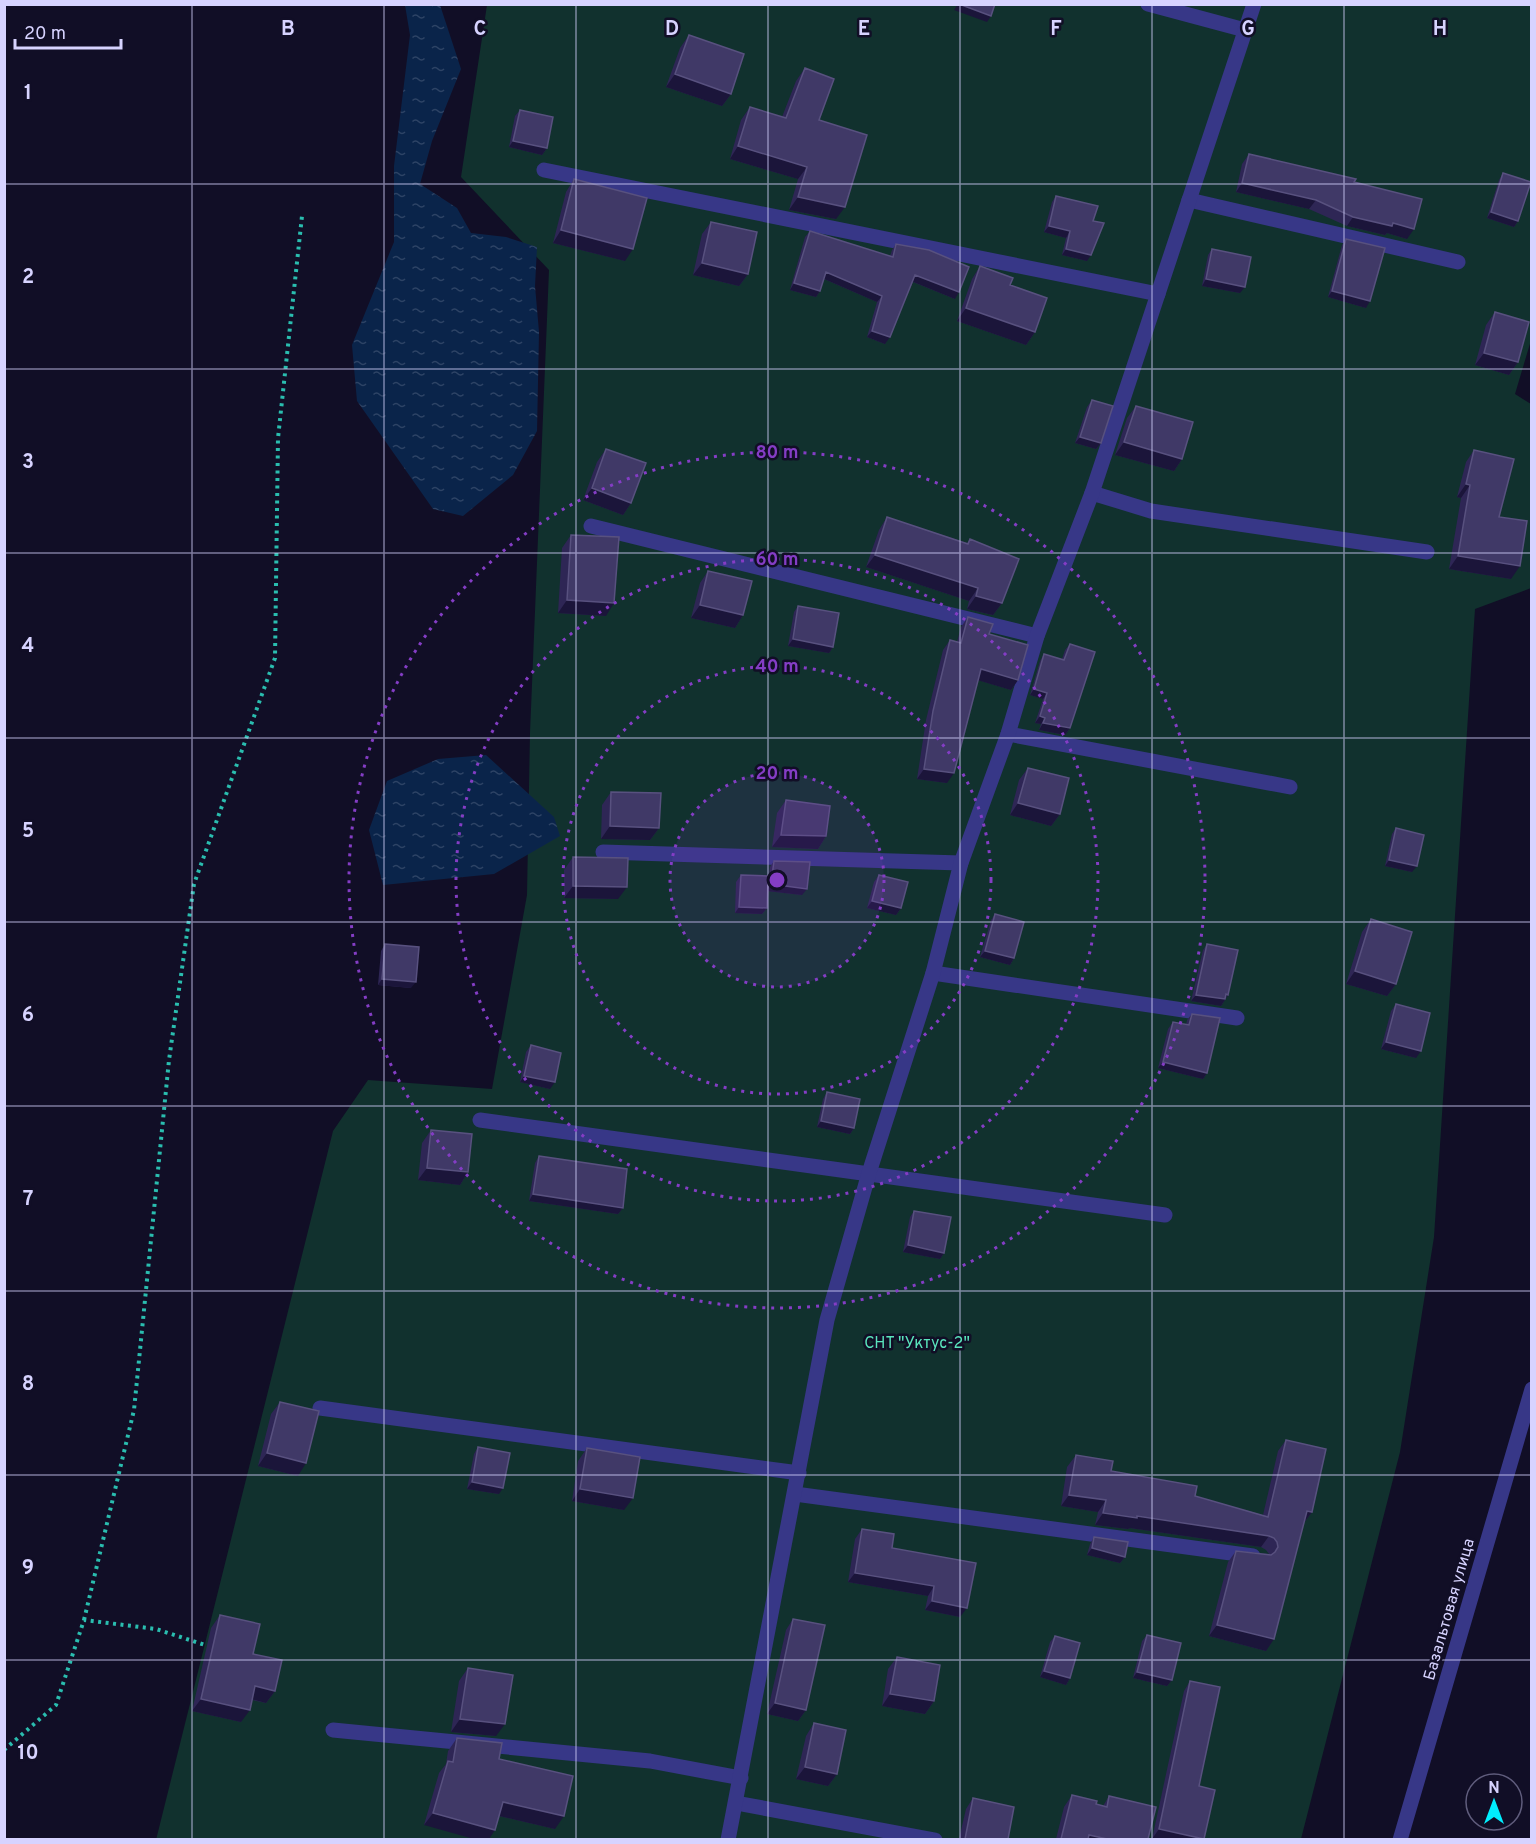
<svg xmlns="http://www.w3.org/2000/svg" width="1536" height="1844" font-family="Overpass,sans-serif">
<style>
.green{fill:#11312e}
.water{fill:url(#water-ripples)}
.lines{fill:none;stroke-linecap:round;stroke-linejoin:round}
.path{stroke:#2abdaf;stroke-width:4;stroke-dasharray:3 4.5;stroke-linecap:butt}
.service{stroke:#373787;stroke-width:15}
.minor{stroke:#373787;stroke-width:15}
.wall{fill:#2e2655}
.shaded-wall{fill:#1b153a}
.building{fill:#403967;stroke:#58517f;stroke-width:1.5}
.grid{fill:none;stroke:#d7d3ff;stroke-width:1.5;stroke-opacity:0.55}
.ring{fill:none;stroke:#843dc5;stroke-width:3;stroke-dasharray:3 6}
.labels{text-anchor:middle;stroke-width:5;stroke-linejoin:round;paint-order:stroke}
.park-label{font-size:16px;fill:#5ae5bd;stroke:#110e26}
.street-label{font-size:16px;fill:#d7d3ff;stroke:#110e26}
.grid-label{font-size:20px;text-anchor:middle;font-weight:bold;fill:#d7d3ff;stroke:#110e26;stroke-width:5;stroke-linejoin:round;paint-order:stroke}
.centre{fill:#843dc5;stroke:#110e26;stroke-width:3}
.ring-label{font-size:18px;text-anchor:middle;font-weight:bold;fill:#843dc5;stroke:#110e26;stroke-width:5;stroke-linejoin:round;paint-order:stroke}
</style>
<defs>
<pattern id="water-ripples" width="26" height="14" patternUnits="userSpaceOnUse" patternTransform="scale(1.5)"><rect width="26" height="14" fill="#0a244a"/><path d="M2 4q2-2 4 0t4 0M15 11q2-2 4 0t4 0" fill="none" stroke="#2d4365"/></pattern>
</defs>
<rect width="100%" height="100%" fill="#110e26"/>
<path class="green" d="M487,5h1044l1,332 -17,57 16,10v184l-56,21 -41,628 -34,215 -99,387 -1145,1 177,-709 35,-51 124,9 35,-194 3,-162 19,-463 -88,-93z"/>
<path class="water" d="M405,5h35l21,64 -29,72 -12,43 37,24 14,25 35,4 31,10 -2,39 4,46 -2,99 -24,44 -50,41 -30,-7 -76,-108 -5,-56 42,-103v-76l16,-131z
M486,755l68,62 6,19 -66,38 -111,11 -14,-55 18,-49 51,-22z"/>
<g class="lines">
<path class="path" d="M84,1620l50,-210 35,-350 25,-176 81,-226 3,-220 24,-222
M4,1750l52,-45 28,-85 72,9 49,16"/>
<path class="service" d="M1148,4l97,26
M544,170l614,124
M1189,200l269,62
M1092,493l59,18 276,41
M591,526l446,110
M1008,734l282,53
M603,852l358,11
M933,973l304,45
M480,1120l685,95
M320,1408l479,65
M795,1494l458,62
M333,1730l317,31 91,17
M736,1803l199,37"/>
<path class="minor" d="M728,1840l99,-520 42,-147 64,-200 28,-110 47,-129 29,-98 55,-143 162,-489
M1400,1840l132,-451"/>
</g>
<path class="wall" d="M689,35l42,59 -9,12 -56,-19 14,-39z
M805,68l14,52 17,99 -47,-9 9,-31 -68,-20 11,-39 9,-13 32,10 14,-36z
M520,110l27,38 -5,7 -33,-8 6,-31z
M1249,154l105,28 53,57 -20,-6 -2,2 -38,-9 -38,-17 -73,-17 6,-28z
M1503,173l15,48 -4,6 -27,-9 12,-38z
M574,179l51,82 -72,-18 13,-51z
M1056,196l37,25 -6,40 -25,-6 4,-17 -22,-6 8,-30z
M711,222l37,52 -9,12 -46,-11 9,-41z
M810,231l80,25 2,-6 4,-6 59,55 -42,-17 -28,62 -18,-7 10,-35 -53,-23 -4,12 -4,6 -26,-7 15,-53z
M1346,239l20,69 -38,-11 14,-52z
M1212,249l28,44 -38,-7 6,-31z
M980,266l30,19 25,47 -9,13 -69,-24 15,-42z
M1495,312l23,50 -9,13 -34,-10 11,-40z
M1092,400l9,43 -5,6 -21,-6 12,-36z
M1136,406l46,53 -8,12 -59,-16 12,-37z
M606,449l25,54 -8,12 -40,-15 14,-38z
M1474,450l25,67 12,62 -62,-10 12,-71 -4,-1 9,-35z
M887,517l80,26 3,-4 32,64 -9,12 -26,-6 2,-8 -103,-34 13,-37z
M571,535l35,81 -48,-3 4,-65z
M708,571l35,44 -8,13 -44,-10 9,-35z
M798,606l35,41 -4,6 -41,-7 6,-34z
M968,617l21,17 29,46 -7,10 -33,-10 -31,103 -30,-4 9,-59 17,-70 7,-10 7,2 4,-15z
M1070,644v84l-5,7 -26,-5 2,-6 -6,-1 8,-24 -13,-4 10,-34 4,-7 18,5 3,-9z
M1028,768l32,46 -9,12 -41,-11 9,-35z
M611,792l48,36 -9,12 -49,-1 1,-34z
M786,800l40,36 -8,13 -46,-2 5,-34z
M1396,828l16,44 -27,-6 7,-32z
M573,857l45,42 -54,-1v-28z
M774,861l28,34 -35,-4v17l-5,6 -27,-1 1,-31 5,-7 27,9 2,-17z
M879,875l22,33 -5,7 -29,-7 7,-26z
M995,914l19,44 -4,7 -30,-8 11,-37z
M1371,919l25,65 -9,12 -41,-12 16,-52z
M385,944l26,44 -33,-3 3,-34z
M1207,944l21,51 -7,11 -30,-5 12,-51z
M1396,1004l20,54 -35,-9 10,-38z
M1192,1014l15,59 -4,6 -45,-11 10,-39 5,-7 13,3 1,-5z
M531,1045l19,44 -30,-7 6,-30z
M827,1092l27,36 -4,6 -33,-7 6,-28z
M431,1130l37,42 -8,13 -42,-5 4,-37z
M539,1156l84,52 -5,6 -89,-13 6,-38z
M914,1211l30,42 -4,6 -37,-7 7,-35z
M280,1402l18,74 -40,-10 13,-52z
M1286,1440l26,72 -9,12 -37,127 -57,-15 19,-74 8,-11 33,3 -3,-4 -5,-3 -131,-19 -2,1 -33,-4 3,-13 -37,-6 6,-39 9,-12 35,16 84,25 68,19 15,-64z
M478,1447l21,47 -32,-5 7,-35z
M587,1448l37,62 -52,-9 6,-40z
M862,1529l30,19 84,15 -16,54 -35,-7 3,-14 -80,-14 7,-43z
M1094,1537l31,20 -5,6 -33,-8 3,-11z
M220,1615l33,39 22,37 -9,12 -14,-3 -11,22 -49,-11 19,-83z
M793,1619l13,91 -8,11 -31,-7 19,-84z
M1147,1635l25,45 -5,6 -34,-8 9,-37z
M1055,1636l15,42 -4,7 -26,-8 10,-35z
M897,1657l37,44 -9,13 -43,-8 6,-37z
M468,1668l28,68 -45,-4 8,-51z
M1190,1681l30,6 -64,152h-4l32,-148z
M814,1723l23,51 -9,12 -32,-7 10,-43z
M457,1738l42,21 56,70 -56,-13 -75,9 15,-52 7,-9 2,-13z
M1072,1795l31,11 6,-10 39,43h-92l8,-32z
M973,1798l35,41h-49l7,-30z"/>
<path class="shaded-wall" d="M958,4h1l32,12 -4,6 -33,-12z
M675,74l56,20 -9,12 -56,-19z
M513,141l34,7 -5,7 -33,-8z
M738,146l69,21 -9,12 -68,-20z
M1242,183l74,17 -7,9 -73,-17z
M798,197l47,10 -9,12 -47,-9z
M1491,212l27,9 -4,6 -27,-9z
M1353,217l40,6 21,6 -7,10 -20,-6 -2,2 -38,-9z
M1049,226l21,5 -4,7 -22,-6z
M561,230l72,19 -8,12 -72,-18z
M1066,249l25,6 -4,6 -25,-6z
M702,263l46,11 -9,12 -46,-11z
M826,272l56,24 -5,6 -55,-24z
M915,275l44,17 -4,7 -44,-18z
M1206,279l39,8 -5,6 -38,-7z
M794,283l26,8 -4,6 -26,-7z
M1332,291l38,10 -4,7 -38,-11z
M966,308l69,24 -9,13 -69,-24z
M872,331l18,6 -5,7 -18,-7z
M1484,353l34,9 -9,13 -34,-10z
M1080,437l21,6 -5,6 -21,-6z
M1124,442l58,17 -8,12 -59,-16z
M1466,484l4,1 -9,13 -4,-1z
M592,488l39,15 -8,12 -40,-15z
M875,555l103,33 -9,13 -103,-34z
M1458,556l62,10 -9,13 -62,-10z
M976,596l26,7 -9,12 -26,-6z
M567,600l47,3 -8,13 -48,-3z
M700,605l43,10 -8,13 -44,-10z
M793,639l40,8 -4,6 -41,-7z
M981,669l37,11 -7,10 -37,-11z
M1034,689l13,4 -4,6 -13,-4z
M1040,716l5,2 -4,6 -6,-1z
M1043,723l27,5 -5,7 -26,-5z
M924,769l30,4 -7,10 -30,-4z
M1018,803l42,11 -9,12 -41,-11z
M610,826l49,2 -9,12 -49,-1z
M781,835l45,1 -8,13 -46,-2z
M1389,860l28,6 -5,6 -27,-6z
M771,884l36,5 -5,6 -35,-4z
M573,886l54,1 -9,12 -54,-1z
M872,901l29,7 -5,7 -29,-7z
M739,907l28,1 -5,6 -27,-1z
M985,951l29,7 -4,7 -30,-8z
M1355,971l41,13 -9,12 -41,-12z
M382,979l34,3 -5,6 -33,-3z
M1196,995l30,-1 2,1 -7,11 -30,-5z
M1386,1042l35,9 -5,7 -35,-9z
M1163,1062l44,11 -4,6 -45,-11z
M524,1076l31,6 -5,7 -30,-7z
M821,1121l33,7 -4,6 -33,-7z
M427,1168l41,4 -8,13 -42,-5z
M533,1194l90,14 -5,6 -89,-13z
M908,1245l36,8 -4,6 -37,-7z
M267,1453l39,10 -8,13 -40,-10z
M472,1482l31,6 -4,6 -32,-5z
M580,1489l53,9 -9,12 -52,-9z
M1069,1495l37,5 -8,12 -37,-6z
M1307,1511l5,1 -9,12z
M1103,1513l34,3 132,20 -8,11 -131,-19 -2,1 -33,-4z
M1092,1548l33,9 -5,6 -33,-8z
M855,1573l79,13 -6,10 -80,-14z
M932,1601l35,7 -7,9 -35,-7z
M1217,1625l57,14 -8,12 -57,-15z
M1044,1671l26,7 -4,7 -26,-8z
M1137,1672l35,8 -5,6 -34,-8z
M255,1686l20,5 -9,12 -19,-5z
M890,1694l44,7 -9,13 -43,-8z
M201,1699l49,11 -9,12 -49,-11z
M775,1703l31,7 -8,11 -31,-7z
M460,1719l45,5 -9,12 -45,-4z
M805,1767l32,7 -9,12 -32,-7z
M503,1802l61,14 -9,13 -60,-14z
M433,1813l62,17 -6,9h-15l-50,-14z
M1159,1829l45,10h-52z
M1089,1835l18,4h-21z"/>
<path class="building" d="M959,4h36l-4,12z
M689,35l55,19 -13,40 -56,-20z
M805,68l29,11 -15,41 48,15 -22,72 -47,-10 9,-30 -69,-21 12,-39 36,11z
M520,110l33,7 -6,31 -34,-7z
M1249,154l107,25 -2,3 68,17 -8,30 -21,-6 -1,3 -39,-9 -37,-17 -74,-17z
M1503,173l28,9 -13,39 -27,-9z
M574,179l73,19 -14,51 -72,-19z
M1056,196l42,10 -5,15 11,2 -13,32 -25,-6 4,-18 -21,-5z
M711,222l46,10 -9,42 -46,-11z
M810,231l83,26 3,-13 33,6 40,17 -10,25 -44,-17 -25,62 -18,-6 10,-35 -56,-24 -6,19 -26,-8z
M1346,239l39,9 -15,53 -38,-10z
M1212,249l39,8 -6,30 -39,-8z
M980,266l33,12 -3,7 37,13 -12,34 -69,-24z
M1495,312l34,10 -11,40 -34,-9z
M1092,400l21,6 -12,37 -21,-6z
M1136,406l57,16 -11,37 -58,-17z
M606,449l40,14 -15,40 -39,-15z
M1474,450l40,9 -15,58 28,4 -7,45 -62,-10 12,-71 -4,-1z
M887,517l81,27 2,-5 49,20 -17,44 -26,-7 2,-8 -103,-33z
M571,535l48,2 -5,66 -47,-3z
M708,571l44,10 -9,34 -43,-10z
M798,606l41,7 -6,34 -40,-8z
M968,617l25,7 -4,10 39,11 -10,35 -37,-11 -27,104 -30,-4 9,-58 17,-71 11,3z
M1070,644l25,8 -25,76 -27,-5 2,-5 -5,-2 7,-23 -13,-4 10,-35 20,6z
M1028,768l41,10 -9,36 -42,-11z
M611,792l50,1 -2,35 -49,-2z
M786,800l44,6 -4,30 -45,-1z
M1396,828l28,7 -7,31 -28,-6z
M573,857l55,1 -1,29 -54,-1z
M774,861l36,1 -3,27 -36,-5z
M741,875l27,1 -1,32 -28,-1z
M879,875l29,7 -7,26 -29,-7z
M995,914l29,8 -10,36 -29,-7z
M1371,919l41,13 -16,52 -41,-13z
M385,944l34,3 -3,35 -34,-3z
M1207,944l31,6 -10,45 -2,-1 -1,5 -29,-4z
M1396,1004l34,9 -9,38 -35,-9z
M1192,1014l28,4 -13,55 -44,-11 10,-40 16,3z
M531,1045l30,8 -6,29 -31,-6z
M827,1092l33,7 -6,29 -33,-7z
M431,1130l41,4 -4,38 -41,-4z
M539,1156l88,13 -4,39 -90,-14z
M914,1211l37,6 -7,36 -36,-8z
M280,1402l39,9 -13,52 -39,-10z
M1286,1440l40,9 -14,63 -5,-1 -33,128 -57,-14 19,-74 35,4 4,-3 3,-5 -1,-5 -3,-4 -5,-2 -132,-20v2l-34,-5 3,-13 -37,-5 7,-40 37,6 -2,10 86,15 -2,10 73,21z
M478,1447l32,6 -7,35 -31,-6z
M587,1448l53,9 -7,41 -53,-9z
M862,1529l32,5 -2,14 84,15 -9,45 -35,-7 2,-15 -79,-13z
M1094,1537l34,5 -3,15 -33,-9z
M220,1615l40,9 -7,30 29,6 -7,31 -20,-5 -5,24 -49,-11z
M793,1619l32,6 -19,85 -31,-7z
M1147,1635l34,8 -9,37 -35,-8z
M1055,1636l25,7 -10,35 -26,-7z
M897,1657l43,8 -6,36 -44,-7z
M468,1668l45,7 -8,49 -45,-5z
M1190,1681l30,6 -21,99 16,4 -11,49 -45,-10z
M814,1723l32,7 -9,44 -32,-7z
M457,1738l45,5 -3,16 74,17 -9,40 -61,-14 -8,28 -62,-17 15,-52 5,1z
M1072,1795l25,6 -1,3 11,3 2,-11 47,11 -8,32h-41l-18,-4 -1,4h-27z
M973,1798l41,9 -6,32h-43z"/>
<path class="grid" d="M192,4v1836M384,4v1836M576,4v1836M768,4v1836M960,4v1836M1152,4v1836M1344,4v1836M4,184h1528M4,369h1528M4,553h1528M4,738h1528M4,922h1528M4,1106h1528M4,1291h1528M4,1475h1528M4,1660h1528"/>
<circle cx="777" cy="880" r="107" fill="#843dc5" fill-opacity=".12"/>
<g class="ring">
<circle cx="777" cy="880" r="107"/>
<circle cx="777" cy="880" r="214"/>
<circle cx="777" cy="880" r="321"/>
<circle cx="777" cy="880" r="428"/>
</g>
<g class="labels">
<g class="park-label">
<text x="917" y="1348">СНТ "Уктус-2"</text>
</g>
<g class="street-label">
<text transform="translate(1448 1609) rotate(-74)" y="6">Базальтовая улица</text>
</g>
</g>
<g class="grid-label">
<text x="288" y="35">B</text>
<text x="480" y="35">C</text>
<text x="672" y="35">D</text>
<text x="864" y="35">E</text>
<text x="1056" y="35">F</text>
<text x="1248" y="35">G</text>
<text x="1440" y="35">H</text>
<text x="28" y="99">1</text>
<text x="28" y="283">2</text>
<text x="28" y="468">3</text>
<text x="28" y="652">4</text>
<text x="28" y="837">5</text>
<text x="28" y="1021">6</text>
<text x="28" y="1205">7</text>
<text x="28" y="1390">8</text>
<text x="28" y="1574">9</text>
<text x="28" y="1759">10</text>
</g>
<circle cx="777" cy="880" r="9" class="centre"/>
<g class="ring-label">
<text x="777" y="458">80 m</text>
<text x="777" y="565">60 m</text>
<text x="777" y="672">40 m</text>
<text x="777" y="779">20 m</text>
</g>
<rect width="1536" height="1844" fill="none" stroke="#d7d3ff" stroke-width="12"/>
<g transform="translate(1494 1802)"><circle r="28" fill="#110e26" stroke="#605d7d" stroke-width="1.5"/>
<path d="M0-4.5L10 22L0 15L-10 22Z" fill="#00eefe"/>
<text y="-9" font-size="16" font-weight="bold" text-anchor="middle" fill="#d7d3ff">N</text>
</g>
<path d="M15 39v9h106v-9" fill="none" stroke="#d7d3ff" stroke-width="3"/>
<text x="24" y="39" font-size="18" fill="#d7d3ff" stroke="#110e26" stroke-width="4.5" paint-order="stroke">20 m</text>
</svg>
